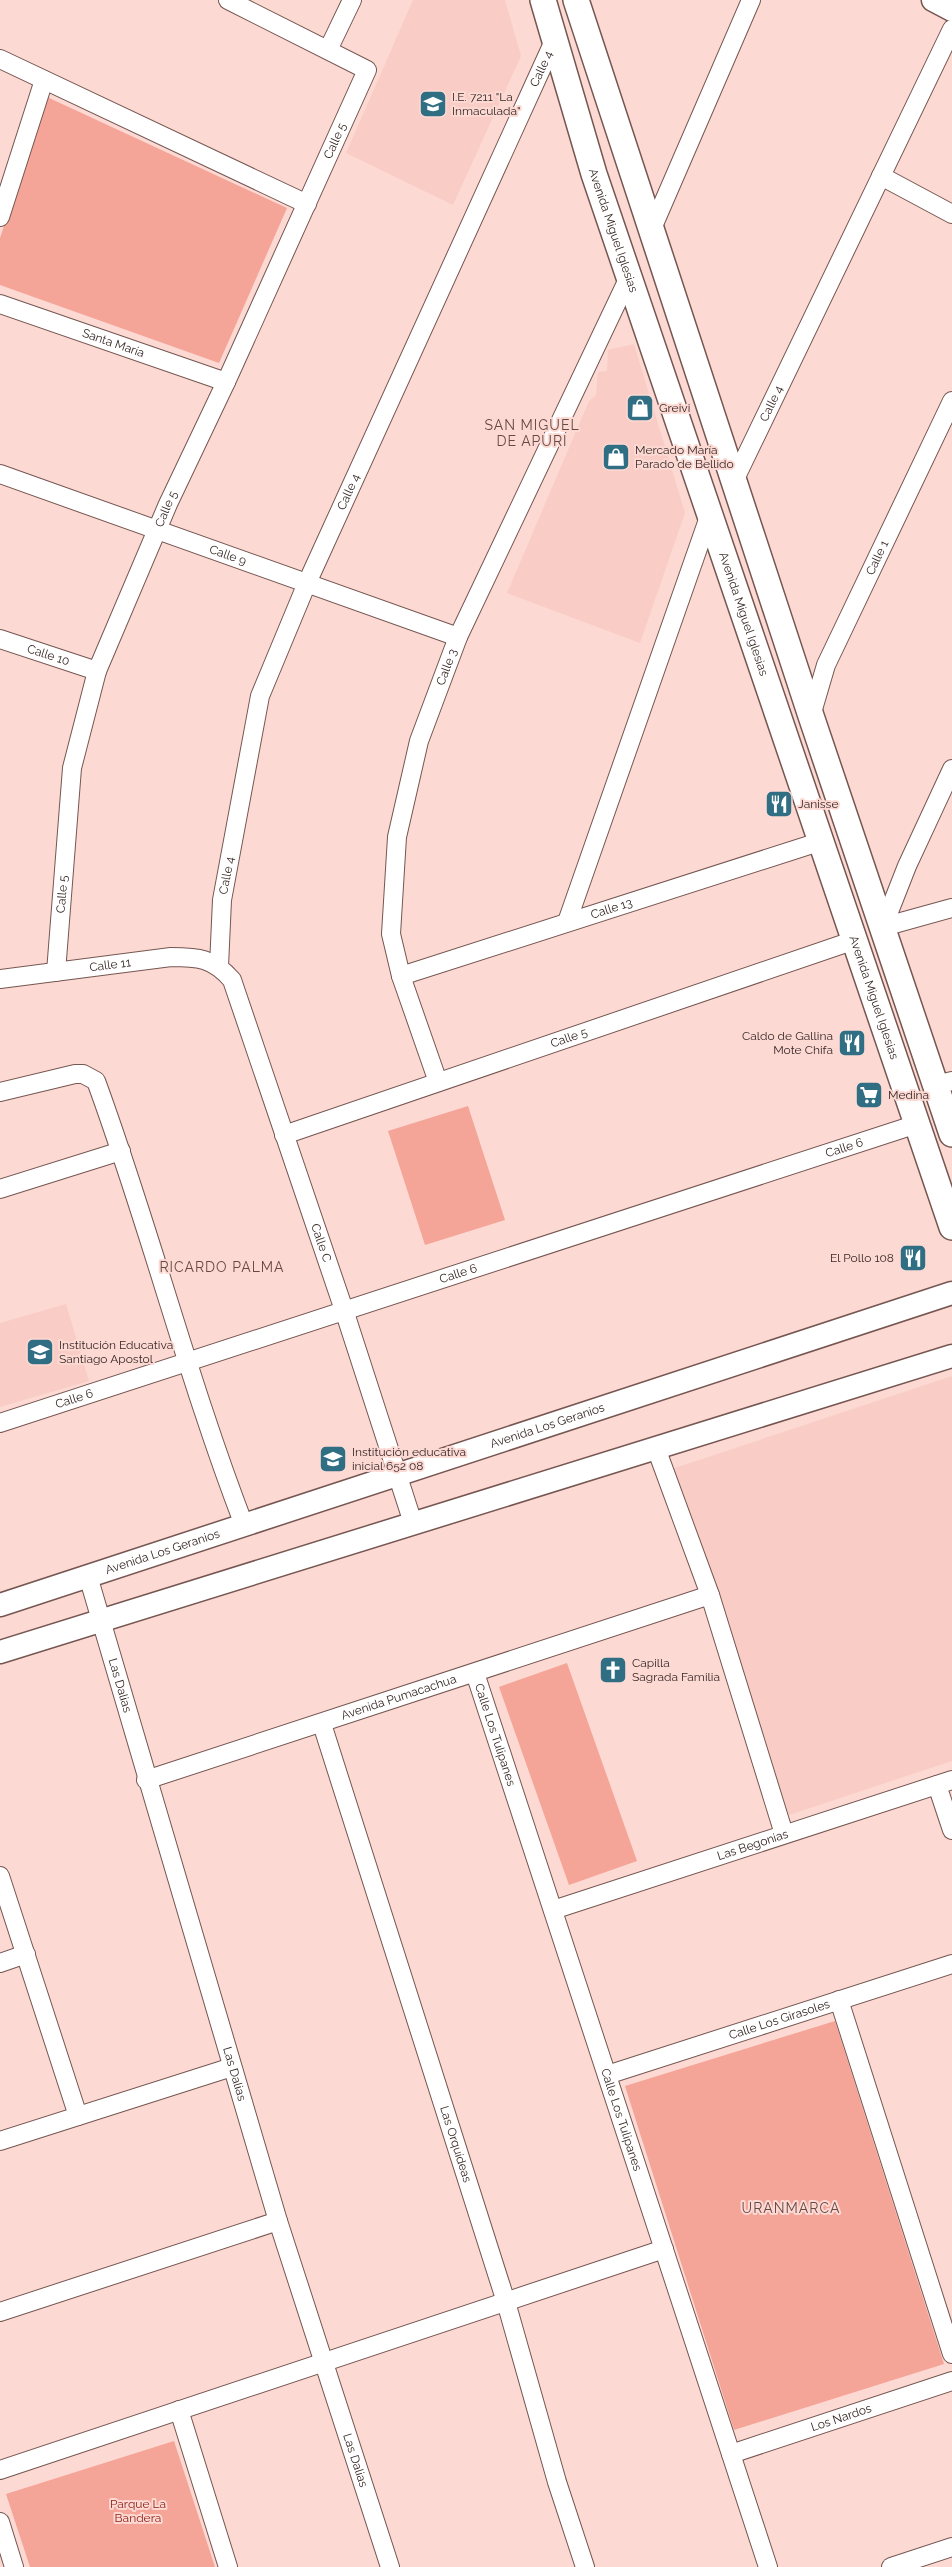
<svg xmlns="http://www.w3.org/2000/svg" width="952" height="2567" font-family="Raleway,sans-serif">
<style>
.built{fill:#f9cdc5}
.green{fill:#f5a498}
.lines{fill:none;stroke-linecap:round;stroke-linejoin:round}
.minor-casing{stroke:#755651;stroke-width:20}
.tertiary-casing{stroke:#755651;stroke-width:25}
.secondary-casing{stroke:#755651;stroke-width:28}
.minor{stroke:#fff;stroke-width:18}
.tertiary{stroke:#fff;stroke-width:22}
.secondary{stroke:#fff;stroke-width:25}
.labels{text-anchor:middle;stroke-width:4;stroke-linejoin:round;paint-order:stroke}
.street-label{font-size:12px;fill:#362826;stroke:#fdd9d3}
.poi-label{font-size:12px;fill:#362826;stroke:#fdd9d3;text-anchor:start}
.park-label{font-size:12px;fill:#8f2017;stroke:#fdd9d3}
.neighbourhood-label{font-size:14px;letter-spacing:1px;fill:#674944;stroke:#fdd9d3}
</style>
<rect width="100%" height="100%" fill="#fdd9d3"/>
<path class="built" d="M413,0h92l16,56 -68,149 -107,-52z
M634,344l51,169 -45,130 -133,-50 82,-192 7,-6 2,-23 9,-1 1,-21z
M66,1304l23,77 -89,26v-84z
M952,1376v385l-163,54 -117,-346z"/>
<path class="green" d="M47,97l240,111 -68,155 -219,-78v-47z
M468,1106l37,114 -80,25 -37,-114z
M567,1663l70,198 -68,24 -70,-198z
M835,2021l109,343 -210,66 -109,-344z
M174,2441l41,126h-185l-24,-73z"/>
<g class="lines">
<g class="minor-casing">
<g id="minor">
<path d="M328,50l24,-50"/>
<path d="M0,59l307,145"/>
<path d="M881,176l71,38"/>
<path d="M0,217l44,-137"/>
<path d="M651,231l100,-231"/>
<path id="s1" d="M0,304l226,78"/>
<path id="s2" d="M0,474l458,163"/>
<path id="s3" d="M734,481l218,-452"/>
<path id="s4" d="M0,639l97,32"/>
<path id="s5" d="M811,716l15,-51 126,-264"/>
<path d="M567,922l143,-408"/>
<path d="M883,927l24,-61 45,-97"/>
<path d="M883,927l69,-19"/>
<path id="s6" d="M219,966l3,-66 38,-204 47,-113 247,-542"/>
<path id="s7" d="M56,972l16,-204 25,-97 71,-167 58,-122 141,-312 -139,-70"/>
<path id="s8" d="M401,976l421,-135"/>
<path id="s9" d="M0,979l171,-22c27,0 42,1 61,23l112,330 69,213"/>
<path id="s10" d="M438,1082l-37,-106 -10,-42 6,-97 22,-96 39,-104 171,-360"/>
<path d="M936,1085l16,-4"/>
<path d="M0,1092l75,-18h8l13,7c54,147 92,299 148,444"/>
<path id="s11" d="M284,1135l571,-195"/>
<path d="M0,1189l121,-38"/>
<path id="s12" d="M0,1423l917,-299"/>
<path d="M656,1448l54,147 74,239"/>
<path id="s13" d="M88,1576l190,645 112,346"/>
<path id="s14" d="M475,1673l293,894"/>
<path id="s15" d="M322,1724l184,578 51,180 28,85"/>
<path id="s16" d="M146,1780l564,-185"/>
<path d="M937,1785l15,45"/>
<path d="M0,1876l78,240"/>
<path id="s17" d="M553,1910l399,-130"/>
<path d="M0,1963l26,-9"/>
<path d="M839,2000l113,354"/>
<path id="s18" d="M607,2075l345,-111"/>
<path d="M0,2141l232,-74"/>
<path d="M0,2312l278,-91"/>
<path d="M179,2410l49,157"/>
<path id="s19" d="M731,2454l221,-73"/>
<path d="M0,2470l664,-221"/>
<path d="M0,2522l14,45"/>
<path d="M891,2567l61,-20"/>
</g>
</g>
<g class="tertiary-casing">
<g id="tertiary">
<path d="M933,0l19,10"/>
<path id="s20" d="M0,1605l952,-312"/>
<path d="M0,1652l952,-296"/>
</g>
</g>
<g class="secondary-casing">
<g id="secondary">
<path id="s21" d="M543,0l51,174 358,1053"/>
<path d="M576,0l235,716 141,418"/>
</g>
</g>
<use href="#minor" class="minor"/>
<use href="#tertiary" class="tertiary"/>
<use href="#secondary" class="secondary"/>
</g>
<defs>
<g id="school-square" transform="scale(1.4375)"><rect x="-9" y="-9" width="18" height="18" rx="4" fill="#306e84" stroke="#fdd9d3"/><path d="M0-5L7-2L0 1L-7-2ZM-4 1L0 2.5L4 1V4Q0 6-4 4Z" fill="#fff"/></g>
<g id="shop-square" transform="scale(1.4375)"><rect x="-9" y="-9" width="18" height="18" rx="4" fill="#306e84" stroke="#fdd9d3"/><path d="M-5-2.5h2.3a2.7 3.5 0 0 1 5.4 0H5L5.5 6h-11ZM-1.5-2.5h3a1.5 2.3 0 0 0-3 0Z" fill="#fff"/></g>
<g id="restaurant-square" transform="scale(1.4375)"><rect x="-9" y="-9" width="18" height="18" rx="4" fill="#306e84" stroke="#fdd9d3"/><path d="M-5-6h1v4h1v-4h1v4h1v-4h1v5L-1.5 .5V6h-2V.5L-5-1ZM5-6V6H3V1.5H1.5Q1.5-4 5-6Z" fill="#fff"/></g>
<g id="supermarket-square" transform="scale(1.4375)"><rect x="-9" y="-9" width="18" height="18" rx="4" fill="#306e84" stroke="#fdd9d3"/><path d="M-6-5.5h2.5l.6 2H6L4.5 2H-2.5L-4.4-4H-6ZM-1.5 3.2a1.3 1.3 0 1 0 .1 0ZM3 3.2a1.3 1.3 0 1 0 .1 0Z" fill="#fff"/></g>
<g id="church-square" transform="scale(1.4375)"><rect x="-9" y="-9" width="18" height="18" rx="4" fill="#306e84" stroke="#fdd9d3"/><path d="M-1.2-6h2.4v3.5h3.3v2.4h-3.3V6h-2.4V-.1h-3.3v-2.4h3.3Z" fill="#fff"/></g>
</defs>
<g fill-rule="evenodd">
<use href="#school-square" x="433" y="104"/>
<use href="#shop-square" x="640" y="408"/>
<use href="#shop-square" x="616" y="457"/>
<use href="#restaurant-square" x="779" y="804"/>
<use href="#restaurant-square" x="852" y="1043"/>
<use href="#supermarket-square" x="869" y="1095"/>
<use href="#restaurant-square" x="913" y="1258"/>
<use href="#school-square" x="40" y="1352"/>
<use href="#school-square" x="333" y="1459"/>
<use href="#church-square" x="613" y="1670"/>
</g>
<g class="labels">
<g class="street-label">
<text dy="4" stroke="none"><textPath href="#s6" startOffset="961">Calle 4</textPath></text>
<text dy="4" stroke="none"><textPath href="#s7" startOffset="886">Calle 5</textPath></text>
<text dy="4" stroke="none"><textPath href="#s21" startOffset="241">Avenida Miguel Iglesias</textPath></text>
<text dy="4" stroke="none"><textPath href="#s1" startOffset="120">Santa María</textPath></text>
<text dy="4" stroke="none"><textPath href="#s3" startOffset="86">Calle 4</textPath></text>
<text dy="4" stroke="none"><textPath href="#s6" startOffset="496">Calle 4</textPath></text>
<text dy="4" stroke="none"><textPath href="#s7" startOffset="481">Calle 5</textPath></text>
<text dy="4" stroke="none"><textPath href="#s2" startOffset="242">Calle 9</textPath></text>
<text dy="4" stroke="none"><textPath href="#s5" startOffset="172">Calle 1</textPath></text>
<text dy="4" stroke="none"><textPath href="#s21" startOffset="646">Avenida Miguel Iglesias</textPath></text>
<text dy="4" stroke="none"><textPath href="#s4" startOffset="51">Calle 10</textPath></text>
<text dy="4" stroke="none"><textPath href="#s10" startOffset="430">Calle 3</textPath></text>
<text dy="4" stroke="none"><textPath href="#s6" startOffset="91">Calle 4</textPath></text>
<text dy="4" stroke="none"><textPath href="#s7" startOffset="78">Calle 5</textPath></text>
<text dy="4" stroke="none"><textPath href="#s8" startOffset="221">Calle 13</textPath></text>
<text dy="4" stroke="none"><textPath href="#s9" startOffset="111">Calle 11</textPath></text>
<text dy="4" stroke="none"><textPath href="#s21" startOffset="1051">Avenida Miguel Iglesias</textPath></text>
<text dy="4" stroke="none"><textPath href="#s11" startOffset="301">Calle 5</textPath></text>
<text dy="4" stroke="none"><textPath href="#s12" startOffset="888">Calle 6</textPath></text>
<text dy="4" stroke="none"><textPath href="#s9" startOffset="518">Calle C</textPath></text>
<text dy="4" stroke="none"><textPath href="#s12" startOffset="482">Calle 6</textPath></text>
<text dy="4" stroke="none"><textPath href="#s12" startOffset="78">Calle 6</textPath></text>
<text dy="4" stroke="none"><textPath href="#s20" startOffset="576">Avenida Los Geranios</textPath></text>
<text dy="4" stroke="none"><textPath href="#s20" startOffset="171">Avenida Los Geranios</textPath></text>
<text dy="4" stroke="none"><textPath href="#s13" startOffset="114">Las Dalias</textPath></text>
<text dy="4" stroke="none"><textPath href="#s16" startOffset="266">Avenida Pumacachua</textPath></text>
<text dy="4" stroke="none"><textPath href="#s14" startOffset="65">Calle Los Tulipanes</textPath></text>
<text dy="4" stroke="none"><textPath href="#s17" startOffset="210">Las Begonias</textPath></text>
<text dy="4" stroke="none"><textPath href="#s18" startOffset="181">Calle Los Girasoles</textPath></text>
<text dy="4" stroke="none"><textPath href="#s13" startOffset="519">Las Dalias</textPath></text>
<text dy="4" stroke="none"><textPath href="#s14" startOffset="470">Calle Los Tulipanes</textPath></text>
<text dy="4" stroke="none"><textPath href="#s15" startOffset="441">Las Orquídeas</textPath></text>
<text dy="4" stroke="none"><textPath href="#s19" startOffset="116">Los Nardos</textPath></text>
<text dy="4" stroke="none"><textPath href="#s13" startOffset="924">Las Dalias</textPath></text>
</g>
<g class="poi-label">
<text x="452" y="101">I.E. 7211 "La<tspan x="452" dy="14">Inmaculada"</tspan></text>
<text x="659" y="412">Greivi</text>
<text x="635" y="454">Mercado María<tspan x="635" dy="14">Parado de Bellido</tspan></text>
<text x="798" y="808">Janisse</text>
<text x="833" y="1040" text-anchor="end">Caldo de Gallina<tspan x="833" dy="14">Mote Chifa</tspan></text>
<text x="888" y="1099">Medina</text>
<text x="894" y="1262" text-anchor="end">El Pollo 108</text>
<text x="59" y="1349">Institución Educativa<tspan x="59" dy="14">Santiago Apostol</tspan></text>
<text x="352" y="1456">Institución educativa<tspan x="352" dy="14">inicial 652 08</tspan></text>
<text x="632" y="1667">Capilla<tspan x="632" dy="14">Sagrada Familia</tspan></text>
</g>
<g class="park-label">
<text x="138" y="2508">Parque La<tspan x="138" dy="14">Bandera</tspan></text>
</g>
<g class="neighbourhood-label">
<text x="532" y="430">SAN MIGUEL<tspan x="532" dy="16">DE APURI</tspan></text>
<text x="222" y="1272">RICARDO PALMA</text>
<text x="791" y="2213">URANMARCA</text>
</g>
</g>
</svg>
